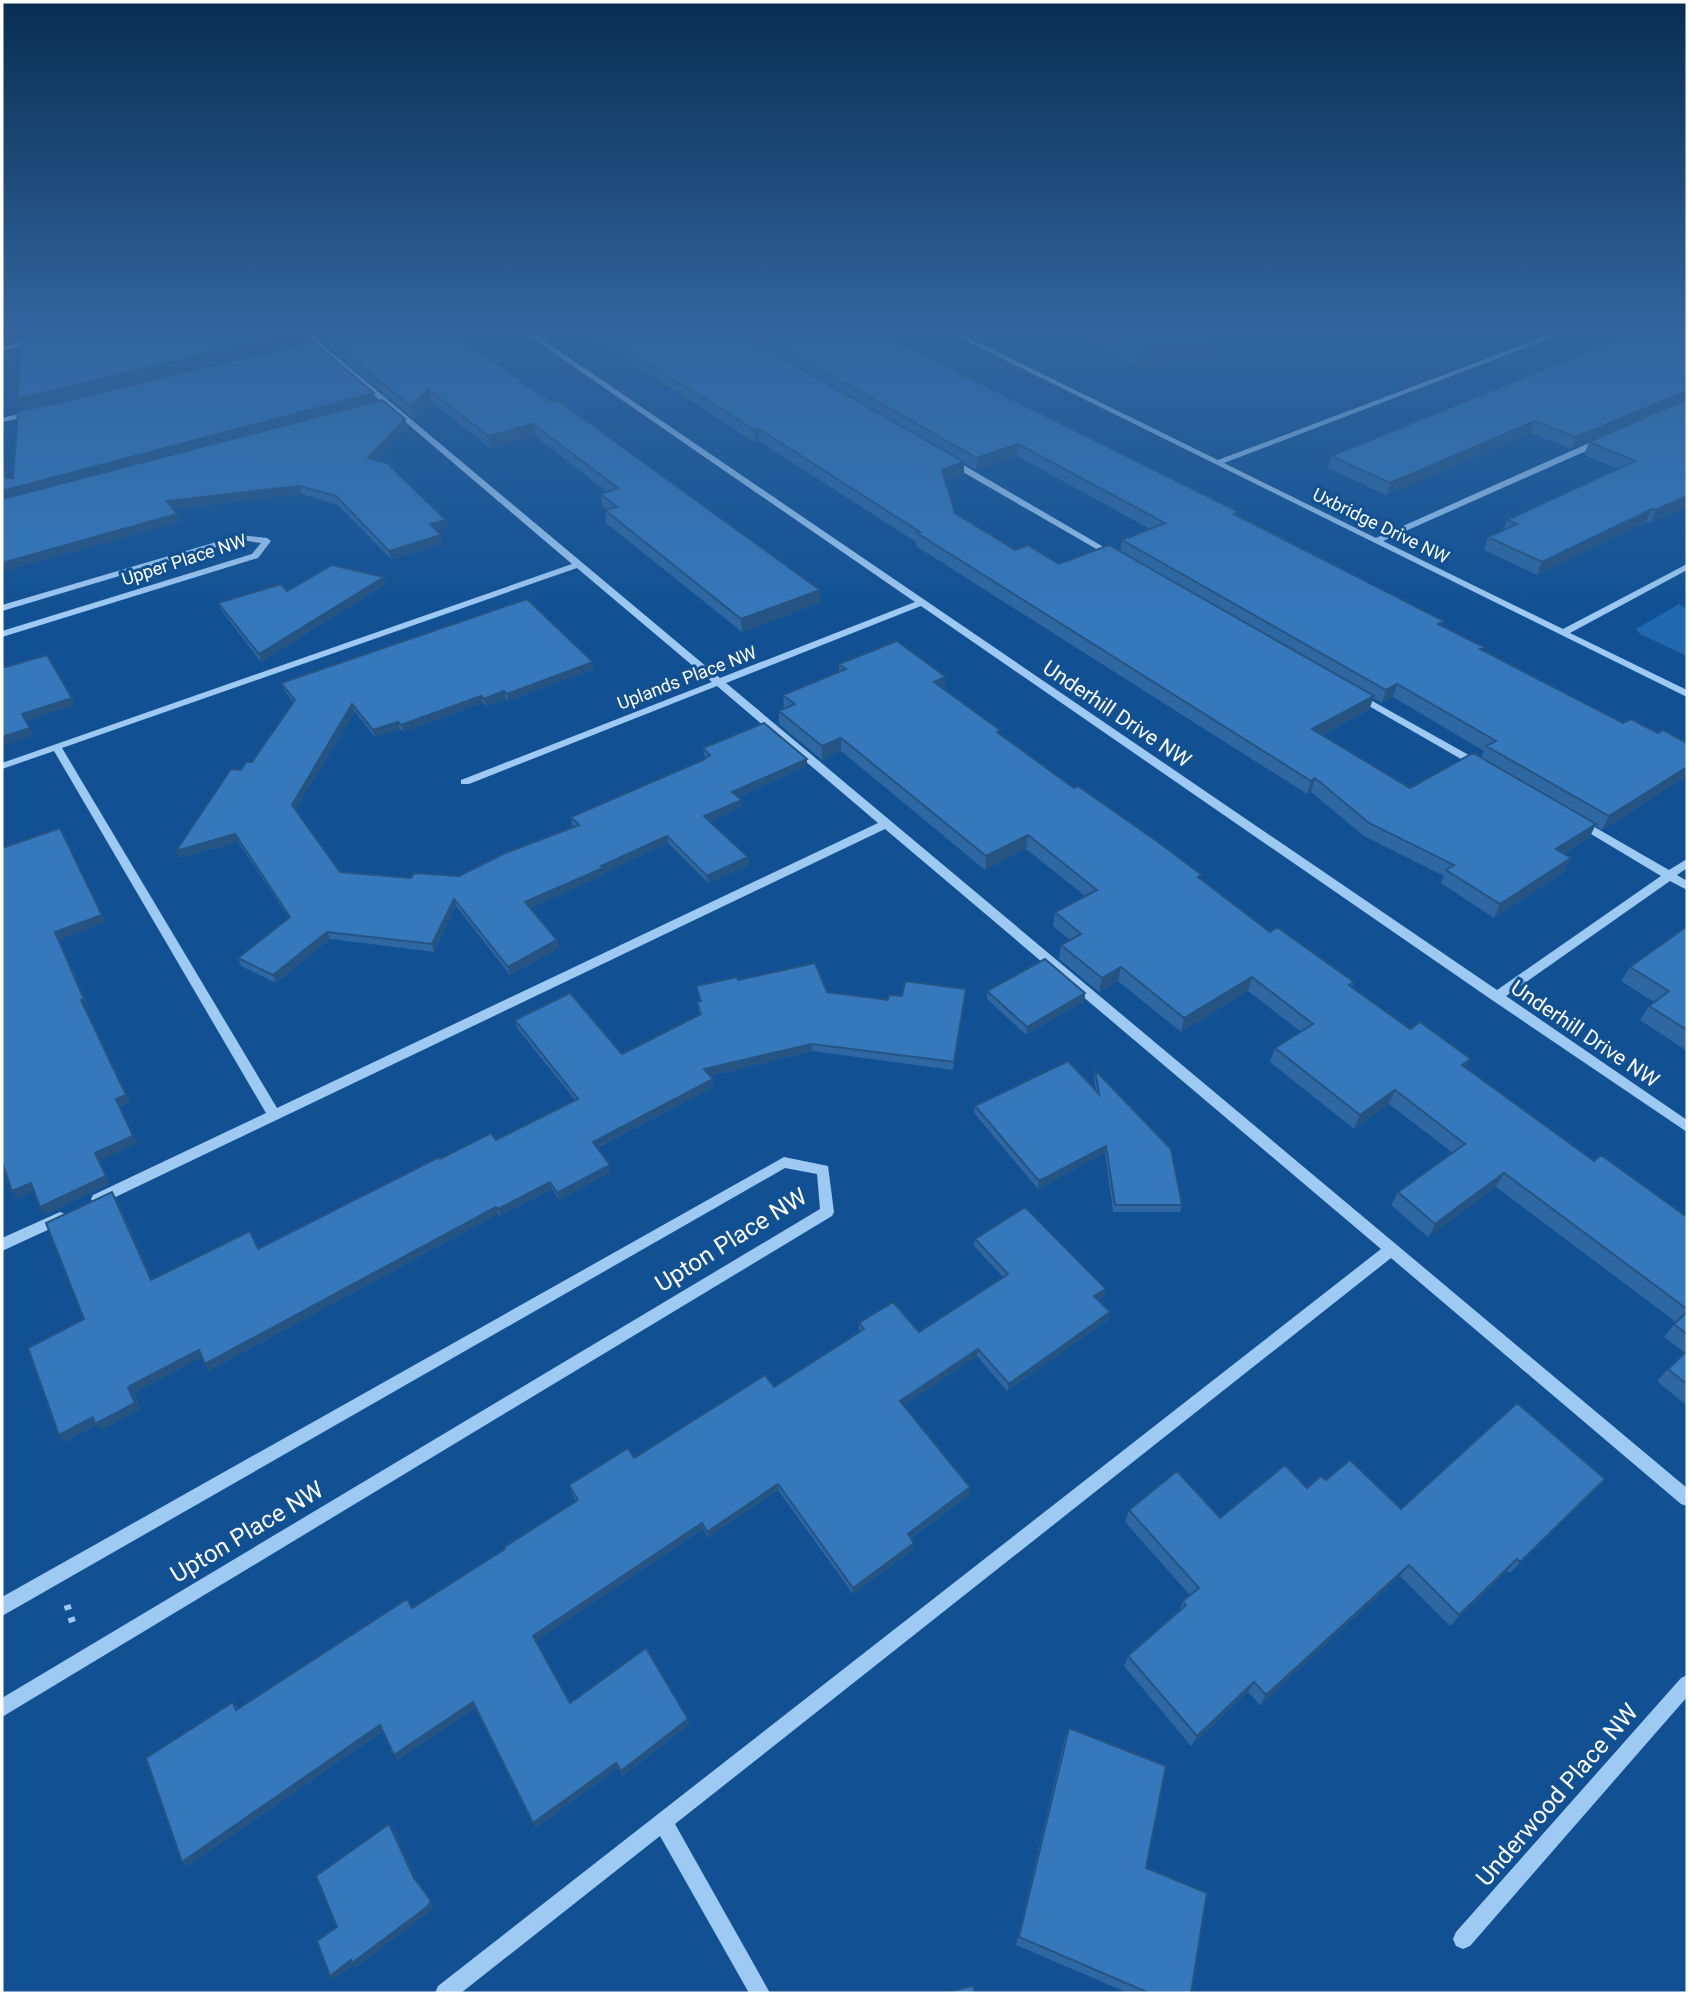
<svg xmlns="http://www.w3.org/2000/svg" width="1689" height="1995" font-family="Roboto,sans-serif">
<style>
.green{fill:#2069b1}
.lines{fill:none;stroke-linecap:round;stroke-linejoin:round}
.path-far1{stroke:#9ec9f3;stroke-width:2.5;stroke-dasharray:2 3.5;stroke-linecap:butt}
.path{stroke:#9ec9f3;stroke-width:7;stroke-dasharray:5 8;stroke-linecap:butt}
.minor{fill:#9ec9f3;fill-rule:evenodd}
.wall{fill:#2e67a1;fill-rule:evenodd}
.shaded-wall{fill:#255483}
.building{fill:#3578bb;stroke:#255483;stroke-width:2}
.labels{text-anchor:middle;stroke-width:6;stroke-linejoin:round;paint-order:stroke}
.far-street-label{font-size:18px;fill:#fff;stroke:#115193}
.street-label{font-size:21px;fill:#fff;stroke:#115193}
.near-street-label{font-size:24px;fill:#fff;stroke:#115193}
</style>
<rect width="100%" height="100%" fill="#115193"/>
<path class="green" d="M1679,604l8,5v47l-47,-22 -4,-5z"/>
<g class="lines">
<path class="path-far1" d="M1024,337l19,-6"/>
<path class="path" d="M67,1605l7,22"/>
<path class="minor" d="M311,331h6l-1,6 4,6 400,335 195,-76 -393,-271h8l967,659 164,-114 -85,-51 -1,-2 1,-2h8l85,49 18,-11v9l-10,7 10,6v9l-17,-9 -164,115 181,124v12l-195,-132 -571,-394 -195,77 961,805v18l-6,-2 -290,-246 -716,566 95,169h-21l-89,-157 -199,157h-26l3,-7 943,-737 -496,-420 -782,374 -5,2 -5,-2 -2,-4 2,-4 173,-82 -212,-362 -52,18v-6l570,-199 -257,-219 -5,-8zM577,568l135,114 -251,98v4h8l248,-98 161,137 -601,285 -215,-360z
M946,331h9l263,129 342,-129h9l-345,132 152,75 222,-99h6v4l-221,98 180,88 124,-65v6l-117,63 117,57v7z
M36,339l2,1v2l-36,9v-4z
M32,411h3v4l-33,7v-4z
M949,460h6l164,96 -7,2 -163,-94z
M240,535l27,3 4,3 -13,17 -256,79v-6l250,-77 9,-11 -21,-3 -238,71v-6z
M1358,693l125,70 1,2 -5,3 -4,-1 -120,-69 -2,-2z
M784,1157l44,9 6,46 -2,4 -830,501v-19l818,-489 -3,-35 -32,-6 -783,448v-19z
M60,1212l5,2 2,4 -2,4 -63,29v-13z
M1687,1675v22l-217,249 -7,3 -7,-3 -3,-7 3,-7 225,-254z"/>
</g>
<path class="wall" d="M318,331h147l3,11 60,44 292,204v13l-78,29 -136,-109 -1,-13h2l-5,-4 -1,-12 6,-2 -72,-56 -45,12 -59,-47 -17,18 -86,-73 -3,-8 -5,1z
M580,331h295l363,185 204,110 40,24 141,73 64,20v33l-85,54 -7,-4 -6,12 -25,16v18l-70,46 -53,-35 3,-7 -80,-40 -53,-44 -4,2 -391,-248v-4l-157,-101 -4,1zM1017,456l133,73 -28,11 -2,12 -61,12 -44,-14 -60,-37 -10,-32 19,-6v-12l12,7zM1393,697l91,54 -3,7 -71,30 -88,-53 47,-25 4,-12 9,5z
M1064,331h128l25,10 -4,18 -73,7z
M1599,347l88,159 -37,17 -4,-1 -109,53 -53,-25 4,-13 15,-6 4,-11 111,-51 -34,-14 5,-13 43,-18 -61,25 -40,-16 -145,62 -58,-27 3,-12z
M374,393l1,8 -214,57 244,-39 2,8 -31,33 70,60 1,8 -10,3 6,13 -52,15 -53,-54 -36,-11 -129,15 4,5 3,8 -172,-44z
M386,584l-125,78 -40,-52 -3,-7 69,-12z
M593,662l1,7 -86,32 -2,-2 -20,7 -3,-3 -80,29 -3,-3 -25,8 -20,-25 -60,98 45,62 71,6 48,-2 115,-49 -2,-3 -1,-7 132,-57 3,-2 -2,-3 -1,-7 104,18 -69,31 4,3v7l-32,14 38,36 1,8 -41,18 -40,-40 -64,30v2l-74,33 29,40 -49,27 -54,-69 -22,46 -104,-13 -54,44 -35,-17 -3,-8 51,-40 -51,-76 -59,16 62,-88 11,-8 41,-60 -9,-12 -3,-7z
M839,664l106,26 55,44 201,146 69,52 84,50 -2,5 242,174 93,56v189l-30,-25 11,-12 17,-16 -21,-16 12,-15 -180,-135 -68,50 -37,-32 7,-13 55,-39 -64,-49 -35,25 -84,-67 5,-14 26,-16 -53,-41 -67,41 -63,-51 -19,11 -40,-33 2,-14 9,-5 -17,-14 2,-14 30,-16 -59,-47 -41,21 -144,-119 -19,9 -43,-36v-13l5,-3 -1,-13 56,-23z
M1687,928v123l-47,-31 9,-14 5,-4 -33,-21 9,-14z
M738,980l150,20 14,-4h63l-12,74 -141,-19 -102,25 3,3v8l-116,61 14,24 -52,28 -7,-11 -52,27 -2,-2 -289,157 -7,-14 -68,36 6,16 -39,21 -5,-5 -31,17 -6,-7 25,-116 33,-120 35,80 98,-48 8,18 182,-90 56,-19 79,-40 -58,-72 -2,-8 107,34 77,-39 -2,-13 3,-1 -4,-15z
M987,991l98,2 -1,8 -58,34 -39,-36z
M1095,1070l87,135 -2,7h-67l-8,-59 -67,36 -64,-76 1,-7 121,-15 -2,-14z
M975,1239l131,50 -2,7 -6,4 12,12 -2,8 -101,71 -30,-35 -73,49 66,89 -59,44 3,5v6l-61,45 -75,-104 -70,48 -5,-9 -167,112 34,62 120,21 -67,52 -5,-8 -82,60 -61,-120 -77,52 -4,-5 -11,-24 -195,135 -6,-4 51,-160 5,7 174,-101 93,-59 71,-48 -5,-9 -2,-7 65,-27 140,-71 87,-55 -2,-2v-7l60,9 84,-55 -29,-31z
M1605,1479l-11,12 -84,82 -3,-2 -57,55 -50,-50 -140,129 -12,-13 -57,54 -67,-80 4,-10 50,-43 5,-12 7,-6 -65,-73 4,-12 91,8 106,-38 75,29z
M1069,1728l77,140 45,125h-63l-112,-48 49,-207z"/>
<path class="shaded-wall" d="M24,331h35l-32,8z
M301,331h9l-2,5 1,5 -287,69 -5,-11z
M318,331h34l-27,4v3l-5,1z
M466,331l2,11 -12,-8z
M1217,341l-4,18 -73,7 2,-18z
M428,389l3,12 -17,18 -3,-12z
M1687,391v9l-116,49 5,-12z
M374,393l1,8 -373,99v-9z
M405,419l2,8 -37,39 -2,-8z
M1535,421l-4,12 -145,62 4,-12z
M533,424l2,12 -45,12 -2,-12z
M759,429v12l-4,1v-12z
M2,444l8,42 -4,-8 -4,-23z
M1018,444l-1,12 -41,14 1,-12z
M964,462v13l-22,7v-12z
M299,486l3,8 -132,16 -3,-9z
M1687,496v10l-37,17 6,-13z
M1652,509l-6,13 -109,53 5,-13z
M177,514l3,8 -178,50v-9z
M446,520l1,8 -15,5 -2,-9z
M441,535l2,9 -52,15 -2,-8z
M384,577l2,7 -125,78 -2,-8z
M820,590v13l-78,29 -1,-13z
M593,662l1,7 -86,32 -1,-7z
M946,677l-1,13 -11,-8z
M1397,684l-4,13 -11,6 4,-13z
M504,691l2,8 -20,7 -2,-7z
M481,696l2,7 -80,29 -2,-7z
M1374,696l-5,14 -61,32 4,-13z
M72,698l4,7 -50,16 -4,-7z
M352,704l3,8 -61,100 -2,-7z
M398,722l2,7 -25,8 -2,-7z
M30,728l4,8 -32,10v-9z
M841,738v13l-19,9v-14z
M807,759v7l-74,33 -1,-7z
M1687,767v9l-85,54 7,-14z
M1315,778l-4,14 -4,2 4,-13z
M742,800v7l-37,17 -1,-8z
M1596,824l-7,14 -39,25 6,-14z
M60,828l46,94 -46,18 29,66 -3,2 45,94 -10,5 17,36 -38,18 10,23 -65,31 -5,-8 55,-54 21,-54 -35,-99 -26,-68z
M235,834l3,8 -59,16 -3,-7z
M1028,835l-2,14 -41,21 1,-14z
M667,836l1,7 -64,30v2l-77,35 -2,-8 76,-36z
M748,857l1,8 -41,18 -1,-7z
M1571,858l-7,14 -70,46 6,-14z
M454,899l2,7 -22,46 -2,-8z
M327,932l3,7 -54,44 -3,-8z
M557,940l2,8 -49,27 -2,-8z
M1121,967l-3,14 -19,11 3,-14z
M1252,977l-4,14 -67,41 3,-14z
M1085,993l-1,8 -58,34 1,-8z
M812,1044v7l-107,26 -1,-8z
M1471,1059l-7,14 -2,-8z
M713,1079v8l-119,62 -1,-7z
M1395,1090l-6,14 -35,25 6,-14z
M1106,1146l-1,7 -67,36 1,-8z
M610,1165l1,7 -52,28 -2,-7z
M1504,1173l-8,14 -68,50 7,-13z
M550,1182l2,7 -52,27 -2,-7z
M31,1183l5,7 -18,9 -6,-8z
M112,1192l5,7 39,88 -5,-7z
M496,1207l2,7 -289,157 -4,-7z
M1106,1289l-2,7 -11,7 1,-7z
M1110,1312l-2,8 -101,71 2,-7z
M978,1349l-1,7 -77,52v-7z
M199,1350l4,7 -69,36 6,16 -39,21 -5,-5 -31,17 -6,-7 69,-48z
M1605,1479l-11,12 -84,82 10,-11z
M778,1484v6l-70,48 -1,-6z
M970,1487v7l-63,46 1,-6z
M702,1523l1,6 -167,112 -3,-5z
M914,1543v6l-61,45v-6z
M1517,1559l-10,12 -57,55 9,-11z
M1409,1565l-9,11 -140,129 6,-10z
M1254,1682l-6,10 -57,54 6,-10z
M473,1702l3,6 -78,52 -4,-5z
M688,1719l2,5 -67,52 -2,-5z
M380,1725l4,5 -196,136 -6,-4z
M616,1763l2,5 -82,60 -3,-5z
M389,1824l4,4 25,54 16,23 -3,6 -74,56 -3,-2 -19,14 -5,-3 84,-98z"/>
<path class="building" d="M45,331h256l-284,68 5,-62z
M340,331h125l-9,3 72,52 25,16 6,-1 261,189 -79,29 -136,-109 12,-3 -16,-13 17,-6 -85,-64 -45,12 -60,-47 -17,18 -86,-72z
M596,331h139l229,131 -22,8 13,43 60,37 13,-5 31,19 50,-19 265,151 -62,33 98,59 63,-35 123,71 -40,25 15,9 -71,46 -54,-34 8,-5 -85,-42 -54,-45 -4,3 -394,-248 3,-1 -161,-103 -4,1z
M753,331h122l364,181 -5,2 210,107 -6,3 46,23 -4,2 143,74 8,-4 27,14 5,-3 24,13v24l-78,49 -123,-70 10,-5 -99,-57 -11,6 -264,-150 43,-17 -147,-79 -41,14z
M1106,331h86l25,10 -75,7z
M1642,331h45v60l-111,46 -41,-16 -145,62 -59,-27 268,-109z
M313,342l61,51 -372,98v-36l4,23h7l5,-66z
M1687,399v97l-31,14 -4,-1 -110,53 -54,-25 29,-13 -10,-4 128,-59 -46,-19z
M382,400l23,19 -37,39 19,5 59,57 -16,4 11,11 -52,16 -53,-55 -37,-10 -132,15 10,13 -175,49v-64z
M332,565l52,12 -125,77 -41,-51 63,-19 6,7z
M527,599l66,63 -86,32 -3,-3 -20,8 -3,-3 -80,29 -3,-3 -25,8 -21,-26 -60,101 48,67 71,6 3,-5 45,3 46,-23 74,-28 -8,-8 132,-57 7,-5 -7,-7 61,-25 43,36 -75,33 10,8 -38,16 44,41 -41,19 -40,-40 -66,30 2,2 -78,34 32,38 -49,27 -54,-68 -22,45 -105,-12 -54,43 -35,-17 52,-41 -55,-83 -59,17 55,-82 10,1 5,-8h6l43,-62 -14,-17z
M897,641l49,36 -12,5 66,48 -3,2 77,56 4,-2 80,56 44,33 -4,2 72,55 7,-5 77,55 -5,3 61,44 10,-7 51,37 -9,6 132,96 7,-6 86,62v92l-183,-136 -69,51 -37,-32 67,-48 -70,-54 -35,25 -85,-67 38,-24 -61,-47 -68,41 -63,-51 -19,11 -41,-33 20,-11 -26,-22 42,-22 -69,-55 -42,21 -145,-118 -19,8 -43,-35 16,-7 -12,-9 63,-26 -7,-5z
M47,655l25,43 -50,16 8,14 -28,9v-69z
M60,828l42,87 -47,17 29,67 -3,1 45,95 -10,4 17,37 -38,17 11,23 -66,31 -9,-24 -19,8 -10,-29v-314z
M1686,927l1,1v102l-38,-24 20,-15 -39,-24z
M1045,959l40,34 -58,34 -40,-36z
M815,963l12,29 61,8 1,-5 13,1 3,-15 61,8 -12,73 -142,-18 -108,25 9,10 -120,63 17,23 -53,28 -7,-11 -52,27 -2,-2 -291,157 -6,-14 -71,37 7,16 -40,21 -2,-7 -34,18 -31,-87 56,-29 -38,-96 66,-31 39,88 99,-49 8,18 181,-92 1,2 51,-26 5,7 82,-41 -63,-79 55,-27 52,61 79,-40 -4,-12 4,-1 -5,-15 41,-9 1,3z
M1068,1061l31,33 -4,-24 76,79 11,56h-67l-9,-59 -67,35 -64,-75z
M1025,1207l81,82 -12,7 16,16 -101,72 -31,-35 -78,52 70,86 -62,47 6,9 -61,45 -75,-104 -71,48 -5,-9 -169,113 37,67 76,-55 42,71 -67,52 -5,-8 -83,60 -60,-121 -79,53 -14,-30 -198,137 -36,-104 87,-56 3,8 171,-111 5,9 93,-59 -1,-2 74,-47 -9,-15 59,-37 6,10 131,-83 9,12 90,-58 -5,-6 34,-21 26,30 89,-58 -33,-35z
M1687,1312v22l-13,-10z
M1687,1351v33l-19,-15z
M1517,1403l88,76 -85,83 -3,-3 -58,56 -50,-50 -143,130 -12,-13 -57,54 -69,-80 58,-51 -3,-4 16,-13 -70,-78 48,-39 43,47 65,-53 22,23 14,-12 5,4 24,-20 51,49z
M1069,1728l97,38 -20,102 61,25 -16,100h-42l-130,-56z
M389,1824l25,54 17,23 -4,6 -75,56 -1,-3 -21,16 -13,-35 20,-14 -21,-51z
M973,1986l2,7h-32z"/>
<linearGradient id="sky" x2="0" y2="1"><stop stop-color="#092d51"/><stop offset="0.54" stop-color="#32659e"/><stop offset="1" stop-color="#32659e" stop-opacity="0"/></linearGradient>
<rect width="1689" height="610" fill="url(#sky)"/>
<g class="labels">
<g class="far-street-label">
<text transform="translate(1381 526) rotate(26)" y="6">Uxbridge Drive NW</text>
<text transform="translate(184 560) rotate(-18)" y="6">Upper Place NW</text>
<text transform="translate(687 678) rotate(-21)" y="6">Uplands Place NW</text>
</g>
<g class="street-label">
<text transform="translate(1117 714) rotate(34)" y="7">Underhill Drive NW</text>
<text transform="translate(1585 1034) rotate(34)" y="7">Underhill Drive NW</text>
</g>
<g class="near-street-label">
<text transform="translate(731 1240) rotate(-32)" y="8">Upton Place NW</text>
<text transform="translate(247 1532) rotate(-31)" y="8">Upton Place NW</text>
<text transform="translate(1557 1795) rotate(-49)" y="8">Underwood Place NW</text>
</g>
</g>
<rect width="1689" height="1995" fill="none" stroke="#ffffff" stroke-width="7"/>
</svg>
